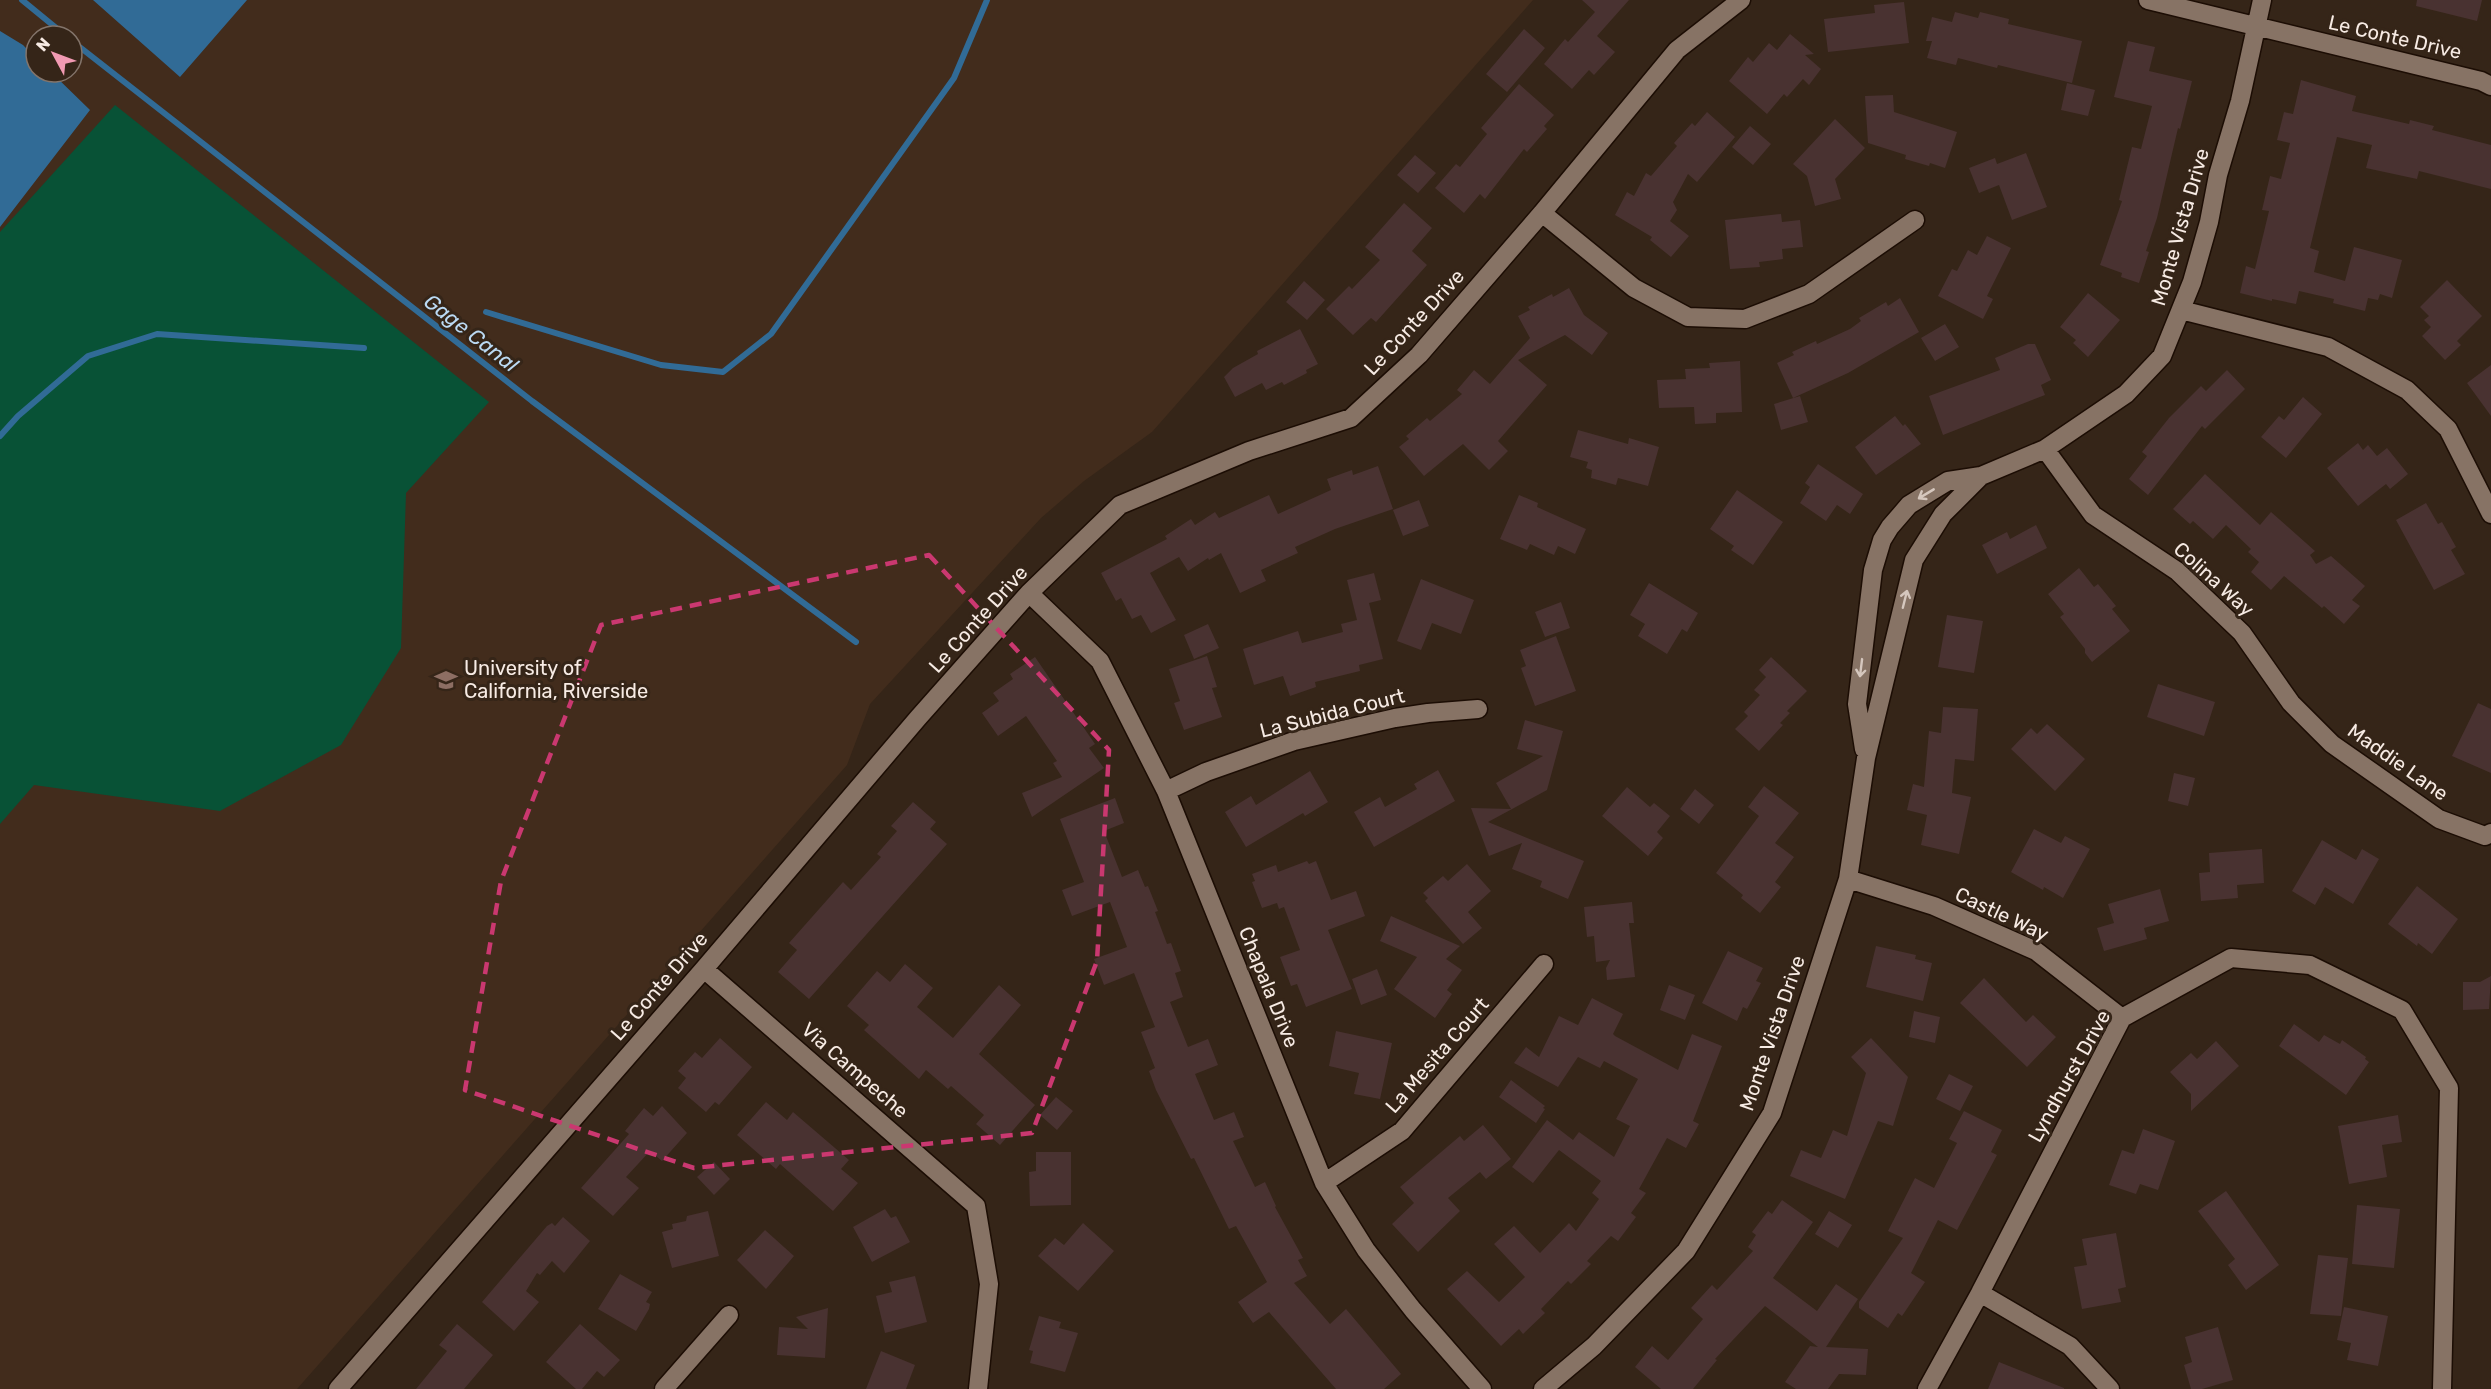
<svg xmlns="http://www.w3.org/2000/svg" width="2491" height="1389" font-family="Rubik,sans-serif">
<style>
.built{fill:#422c1c;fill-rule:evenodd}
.green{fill:#085236}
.water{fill:#316b96}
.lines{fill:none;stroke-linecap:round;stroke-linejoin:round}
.stream{stroke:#316b96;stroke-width:6}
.building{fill:#493231}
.street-casing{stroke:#1c0d04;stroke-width:21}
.street{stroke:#877365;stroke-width:18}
.oneway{stroke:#d5c7be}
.marked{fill:none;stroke:#ca3870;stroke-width:4.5;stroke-dasharray:12 8;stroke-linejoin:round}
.labels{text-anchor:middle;stroke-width:6;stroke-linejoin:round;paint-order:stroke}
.street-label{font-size:20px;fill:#f7ebe4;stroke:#352518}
.poi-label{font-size:20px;fill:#f7ebe4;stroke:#352518;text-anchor:start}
.water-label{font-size:21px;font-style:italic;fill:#bbdaf4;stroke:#352518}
</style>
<rect width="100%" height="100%" fill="#352518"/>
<path class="built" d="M0,0h1533l-381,432 -68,49 -43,37 -171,186 -23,61 -550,624h-297zM36,36h36v36h-36z"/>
<path class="green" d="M115,105l374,297 -83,91 -5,155 -60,97 -121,66 -186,-26 -34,39v-592z"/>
<path class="water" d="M93,0h154l-67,77z
M0,31l23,14 13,13v14h15l39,38 -90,117z"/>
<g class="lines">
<path class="stream" d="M22,0l44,36
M72,41l460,360 324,241
M486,312l175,53 62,7 48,-38 183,-256 33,-78
M0,436l18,-20 70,-60 69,-22 207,14"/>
</g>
<path class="building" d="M1582,0h47l-32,36 18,16 -21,23 -5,-5 -17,19 -28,-25 21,-25 3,3 27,-30z
M2417,0h65l-5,21 -61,-15z
M1904,2l5,41 -81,9 -4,-33 51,-6 -1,-8z
M1955,12l23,6 2,-6 29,7 -1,5 74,17 -10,42 -74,-18 -1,3 -39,-10 -2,7 -29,-7 5,-17h-6l6,-24 20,5z
M1524,29l21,19 -38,44 -21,-18z
M1790,34l24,20 -9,1 16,14 -12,16 -6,-6 -16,18 -3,-3 -17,20 -38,-33 19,-24 5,5 16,-19 8,7z
M2128,41l27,6 -6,24 43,10 -12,48 -2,-1 -21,90 -11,33 3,1 -10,31 -18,-6 1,-4 -22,-8 22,-64 -3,-1 13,-53 9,2 11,-43 -38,-9z
M2301,80l55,16 -4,15 57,13 1,-4 24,6 -2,4 59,15v44l-72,-18 -2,8 -51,-11 6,-23 -35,-8 -27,111 9,3 -5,21 31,9 9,-34 48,13 -10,38 -12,-4 -2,6 -10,-2 -3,13 -32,-8 1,-4 -35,-8 -3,13 -24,-5v2l-32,-8 6,-27 9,3 14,-58 -7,-1 8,-34 11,3 9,-36 -13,-3 7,-28 9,2z
M2067,83l28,7 -7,26 -27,-6z
M1519,84l35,31 -10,11 3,3 -20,23 -3,-3 -39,50 -5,-5 -16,19 -29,-25 21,-24 4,3 27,-33 -6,-6z
M1893,95l1,17 63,20 -12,36 -15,-5 -1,3 -24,-7 1,-4 -38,-12 -3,-47z
M1707,112l28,25 -38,45 -9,-8 -15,28 4,8 -7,11 19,15 -18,21 -21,-17 2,-3 -37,-22 12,-23 7,4 12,-23 5,3 26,-30 -3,-3 18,-20 3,3z
M1835,119l30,29 -30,31 6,20 -26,7 -8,-30 -14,-12z
M1750,126l21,18 -18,21 -21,-18z
M2026,153l21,54 -35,13 -13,-35 -20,8 -10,-25 26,-10 2,6z
M1415,155l21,18 -18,20 -21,-18z
M1404,203l28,25 -20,23 15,14 -51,57 -5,-4 -18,17 -27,-26 23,-23 3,3 28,-29 -15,-13z
M1781,214l1,8 18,-2 3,27 -21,2 1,10 -24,3 1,5 -30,2 -5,-49z
M1987,236l24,12 -24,48 6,3 -10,20 -45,-23 14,-27 5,2 11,-21 9,5z
M2447,280l35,36 -25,25 4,4 -16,15 -23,-24 9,-9 -7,-7 5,-4 -9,-9z
M1304,281l21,19 -18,20 -21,-18z
M1569,288l15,27 24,18 -16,22 -27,-20 -47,25 29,25 -49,56 10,10 -19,19 -26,-26 -39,32 -25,-29 10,-8 -3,-3 21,-18 3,3 32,-27 -5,-4 17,-20 16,14 40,-46 -12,-22 12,-6 -2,-3 24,-13 1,3z
M2088,293l32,27 -32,37 -15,-14 3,-3 -16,-13z
M1900,298l19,34 -71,41 -55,25 -16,-35 17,-8 -2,-3 24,-11 1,3 33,-15 11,-8 -2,-3 27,-16 2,4z
M1945,324l14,23 -24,14 -14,-23z
M1300,329l18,35 -12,6 1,3 -23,12 -2,-3 -16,8 -4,-7 -27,14 -11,-20 9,-9 25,-14 -1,-3z
M2028,344h7l16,36 -10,5 4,10 -102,40 -14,-39 71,-26 -5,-12z
M1740,361l2,51 -26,1v10l-21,1 -1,-17 -35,1 -2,-28 29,-1 -1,-10 25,-1 -1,-5z
M2491,365v51l-24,-33z
M2227,370l18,19 -40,40 -3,-3 -54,69 -19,-16 18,-23 -5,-4 27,-34 32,-32 5,5z
M1800,396l8,26 -27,8 -7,-26z
M2303,397l19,17 -36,44 -25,-21 18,-21 5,4z
M1895,416l8,10 2,-2 16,20 -45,31 -21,-28z
M1578,430l50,14 1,-6 30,9 -11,39 -30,-8 -2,7 -25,-7 1,-8 -6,-2 2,-6 -18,-5z
M2358,443l5,7 5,-5 9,11 10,-8 21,26 -18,15 -4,-5 -28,22 -31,-38z
M1818,464l45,30 -13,20 -13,-9 -11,16 -26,-18 10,-16 -5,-4z
M1378,466l15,43 -58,20 -40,18 3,6 -37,17 5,11 -26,12 -19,-40 -12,7 -1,-2 -20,13 -9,-14 -29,16 26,47 -25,13 -10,-18 -9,4 -11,-21 -5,3 -15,-28 66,-34 -2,-3 26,-17 4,6 20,-13 4,6 50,-23 9,19 53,-24 -4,-11 25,-9 1,5z
M2205,474l55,51 11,-13 44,39 -5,4 6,9 15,-8 34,30 -13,14 8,6 -16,18 -20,-18 -2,2 -38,-32 -13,14 -20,-18 8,-10 -11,-10 3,-3 -25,-24 -13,14 -20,-18 -3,3 -17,-15z
M1737,490l46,32 -30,43 -22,-15 3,-4 -24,-17z
M1519,495l19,8 -1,4 49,22 -11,25 -17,-8 -4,9 -24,-11 -3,6 -27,-11z
M1419,500l10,26 -26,10 -10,-26z
M2426,503l12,21 4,-2 14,25 -5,3 14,24 -31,16 -38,-70z
M2036,525l11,23 -50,26 -15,-29 25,-13 3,7z
M2079,568l15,19 4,-3 18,22 -4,3 18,22 -38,31 -7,-9v-4l-25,-32 4,-3 -16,-20z
M1374,573l7,27 -12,3 14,56 -24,6 1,6 -45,11 1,5 -26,9 -7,-20 -29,9 -11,-36 55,-18 4,12 41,-11 -2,-8 16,-4 -10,-40z
M1421,579l53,21 -13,34 -29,-11 -11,27 -24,-9z
M1649,583l49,30 -11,19 -5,-3 -15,25 -29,-18 7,-12 -15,-9z
M1561,602l9,26 -25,9 -10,-25z
M1947,615l36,6 -9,52 -36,-6z
M1208,624l11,24 -25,11 -10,-24z
M1556,636l20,55 -41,15 -14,-38 5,-2 -6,-16z
M1207,656l10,31 -5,1 10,29 -38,13 -10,-27 6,-2 -11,-32z
M1035,657l60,87 -6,4 15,20 -72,49 -10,-24 40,-16 -9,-14 4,-2 -31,-45 -28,20 -16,-23 17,-12 -6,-8 20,-14 -3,-5z
M1771,657l36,34 -20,20 3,2 -10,10 3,2 -24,26 -24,-22 13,-13 -4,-4 16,-17 -6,-5 12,-13 -7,-7z
M2158,684l57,18 -11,34 -57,-19z
M2478,703l13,6v64l-39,-17z
M1943,707l35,2 -4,52 -19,-2 -3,34 19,4 -12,57 -38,-9 6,-30 -20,-5 6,-26 11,3 5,-56 12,2z
M1525,720l38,11 -16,59 -59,32 96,39 -16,38 -28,-12 2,-6 -30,-12 10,-26 -33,13 -18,-48 40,1 -15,-26 47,-27 -26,-7z
M2047,724l38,35 -30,32 -44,-42 20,-21 6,6z
M1438,770l17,31 -81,46 -20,-35 26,-15 5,10 32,-18 -3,-5z
M1310,771l18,31 -23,14 -2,-3 -57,34 -21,-35 26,-16 5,9z
M2174,773l21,5 -7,28 -20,-5z
M1764,786l35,27 -24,30 19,14 -19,25 6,5 -21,26 -19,-15 2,-3 -27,-22 43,-57 -11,-9z
M1627,787l23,20 4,-4 16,13 -13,16 6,6 -15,18 -46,-40z
M1695,789l19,16 -15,19 -19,-15z
M1115,798l9,25 -20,8 18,46 16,-7 7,17 3,-1 10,25 -3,1 12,32 4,-1 10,28 -6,2 8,24 -13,5 18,45 20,-8 10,26 -23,9 19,46 20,-8 10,25 -11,4 22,46 10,-5 11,24 -1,1 28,51 -5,2 9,16 -13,7 36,41 16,-15 55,65 -17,15h-48l-67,-77 -16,11 -15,-21 29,-20 -31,-56 -7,3 -35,-71 -3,1 -35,-69 -7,-19 6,-3 -14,-36 14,-5 -21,-54 -30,12 -10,-26 33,-12 -17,-45 -38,14 -10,-26 22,-8 -24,-63z
M913,802l23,20 -6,7 17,15 -138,155 -31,-27 19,-22 -8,-7 54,-61 8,8 30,-33 -4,-3 20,-23 -6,-5z
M2034,829l27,14 4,-7 25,13 -27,49 -19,-11 -1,3 -32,-18z
M2322,840l34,20 6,-11 17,10 -26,45 -28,-17 -10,18 -23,-14z
M2262,849l2,34 -27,2 1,13 -37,3 -2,-28 11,-1 -1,-19z
M1307,861l2,3 7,-3 15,39 25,-9 9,25 -37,14 24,59 -46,18 -9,-23 -6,2 -11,-29 20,-7 -16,-43 -5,2 -2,-6 -15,5 -10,-26 3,-1 -3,-7 24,-9 2,7z
M1467,864l24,27 -23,21 14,16 -19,16 -38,-43 3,-3 -5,-5 20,-17 5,5z
M2417,886l41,33 -26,35 -14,-11 -1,3 -29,-22z
M2160,889l9,32 -25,7 3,11 -43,12 -7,-23 17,-5 -6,-19z
M1632,902l2,21h-5l6,54 -28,3 -1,-12 4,-8 -14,2 -2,-26 -7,1 -3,-30z
M1391,916l69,30 -14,13 16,11 -15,20 5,4 -17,24 -41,-29 23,-32 -37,-16z
M1876,946l40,9 -1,4 17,4 -9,38 -57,-14z
M1728,951l35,17 -7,13 5,2 -14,26 -4,-2 -6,14 -35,-18z
M905,964l28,24 -16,19 36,31 46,-53 22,20 -42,49 56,51 -35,40 -24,-21 8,-9 -33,-29 -3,3 -22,-19 -7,9 -55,-49 5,-5 -22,-19 30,-35 13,11z
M1377,969l10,26 -26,10 -9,-26z
M2491,976l-2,33 -26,1v-28h17z
M1984,978l42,44 7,-7 23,22 -29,30 -67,-64z
M1669,985l26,10 -10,25 -25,-10z
M1592,998l31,16 -10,20 2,2 63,34 14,-36 30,12 -29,75 6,3 -13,24 -19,-10 -28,51 7,4 -15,20 5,4 -18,24 -7,-5 -24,25 4,3 -20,20 -3,-3 -27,28 4,4 -22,21 -4,-5 -18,17 -54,-57 20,-18 32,31 26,-25 -31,-33 20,-18 26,27 29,-30 7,8 23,-32 -7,-6 9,-12 -42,-31 -26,33 -21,-16 35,-47 26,20 6,-8 35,25 16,-31 -14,-7 22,-40 -34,-18 -4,7 -22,-11 -20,30 -44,-24 12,-16 13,10 20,-41 19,9z
M1914,1011l26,6 -5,26 -26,-6z
M2294,1024l25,18 5,-7 16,9 2,-4 24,17 -1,2 4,3 -23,33 -67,-49z
M1336,1031l56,12 -12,56 -26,-5 5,-21 -30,-7z
M720,1038l32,29 -33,38 -4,-3 -9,10 -28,-24 8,-10 -8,-7 17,-19 7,6z
M1871,1038l37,39 -15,49 -15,-5 -33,78 -55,-23 11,-26 20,8 12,-28 14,6 19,-63 -15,-16z
M2216,1041l23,25 -48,45v-17l-21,-22 21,-19 6,6z
M1949,1074l24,12 -13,25 -24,-12z
M1511,1080l34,26 -2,2 2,1 -9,14 -37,-26z
M1056,1097l17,14 -16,19 -17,-15z
M766,1102l21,18 6,-8 56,48 -8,9 17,14 -25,28 -53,-47 -4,5 -39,-34z
M662,1106l25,27 -25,28 -12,-10 -24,26 13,11 -26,28 -32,-28 48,-54 -4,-3 19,-23 9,8z
M1964,1111l38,19 -11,22 6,3 -40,75 -19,-10 -27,53 14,9 -23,34 -4,-3 -10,15 -29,-20v-6l44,-64 -15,-7 27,-53 19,10 23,-45 -8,-4z
M2398,1115l4,27 -20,3 5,32 -38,7 -11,-58z
M1483,1125l28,34 -25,20 -6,-7 -32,26 12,13 -42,41 -26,-28 22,-21 -14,-16 60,-51 4,5z
M2143,1129l32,12 -17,49 -18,-6 -4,10 -27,-9 13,-35 12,4z
M1036,1152h35v53l-41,1 -1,-34 7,-1z
M714,1162l16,17 -16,16 -17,-18z
M2226,1191l53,74 -33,25 -18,-25 7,-6 -37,-48z
M1782,1200l31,22 -40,56 44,33 19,-27 22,15 -32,48 42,2 -2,26 -27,-1 -11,15h-32l-11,-7 25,-36 8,1 -53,-41 -50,53 2,1 -24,29h-32l-26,-22 17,-21 16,14 35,-41 -12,-11 21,-23 5,5 36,-39 -5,-4 8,-12 -4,-3 16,-21 4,3z
M2357,1205l43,4 -6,59 -42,-4z
M885,1209l6,9 5,-2 14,26 -38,20 -19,-35z
M708,1211l11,45 -47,12 -10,-36 11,-3 -1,-5 14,-3 1,-5z
M1829,1211l23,14 -14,23 -23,-14z
M563,1217l27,24 -26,32 -12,-12 -12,14 -3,-2 -11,18 13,11 -25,29 -32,-29 65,-76 5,-3 3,3z
M1083,1223l31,28 -36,40 -40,-35 17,-18 9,7z
M765,1230l29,26 -28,33 -29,-29z
M2116,1233l10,54 -8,2 3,13 -39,7 -8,-42 13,-2 -5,-26z
M2318,1255l30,3 -7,58 -31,-2z
M620,1274l32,18 -6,10 4,2 -1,5 -13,22 -38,-22z
M915,1276l12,46 -42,11 -9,-37 16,-4 -3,-10z
M2344,1307l44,9 -10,50 -31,-6 4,-17 -14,-3z
M828,1308l-3,50 -48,-3 2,-28 29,2 -12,-12z
M1039,1316l22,6 -2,6 19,5 -13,39 -35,-9 3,-12 -4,-1z
M457,1324l36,31 -29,34h-48l31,-38 -8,-6z
M580,1324l40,36 -16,17 -7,-6 -15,18h-6l-30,-27z
M2218,1327l15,53 -31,9h-11l-7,-24 8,-3 -7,-25z
M881,1351l34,14 -9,24h-40z
M1999,1362l65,26v1h-76z"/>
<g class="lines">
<g class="street-casing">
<path id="street" d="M2148,0l333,81 10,5
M1542,213l92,75 54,29 57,2 64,-25 106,-74
M2181,310l147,37 79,43 41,39 43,85
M2045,449l48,66 84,56 65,62 49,70 41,41 107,75 46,17 6,-3
M1029,593l71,68 66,130 158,392 42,67 47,60 69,79
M1864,749l-7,-45 16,-134 9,-30 8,-13 19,-22 39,-24 33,-5 64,-27 81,-55 36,-38 30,-74 17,-60 9,-47 22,-74 22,-101
M1166,791l40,-19 88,-31 101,-23 33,-5 50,-4
M1848,879l86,27 102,45 86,67
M704,969l272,237 13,78 -11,105
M1324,1183l78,-52 142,-167
M1980,1293l90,53 40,43
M338,1389l366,-420 214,-251 111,-125 91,-88 129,-54 102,-33 68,-63 123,-142 135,-163 64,-50
M664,1389l65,-74
M1543,1389l51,-43 92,-95 86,-138 76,-234 18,-121 48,-198 29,-46 38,-38
M1927,1389l53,-96 142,-275 109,-60 79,7 92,45 47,78 -7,301"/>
</g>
<use href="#street" class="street"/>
</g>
<defs><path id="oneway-shaft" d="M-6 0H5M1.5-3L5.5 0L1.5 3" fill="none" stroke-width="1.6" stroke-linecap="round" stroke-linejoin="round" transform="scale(1.5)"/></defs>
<g class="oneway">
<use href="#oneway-shaft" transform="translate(1926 494) rotate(149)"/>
<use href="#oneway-shaft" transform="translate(1905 599) rotate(-76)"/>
<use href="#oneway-shaft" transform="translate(1861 668) rotate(97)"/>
</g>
<path class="marked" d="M929,555l180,195 -12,211 -65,172 -338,35 -229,-78 36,-209 100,-256z"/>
<defs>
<g id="university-bare" transform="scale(1.8)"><path d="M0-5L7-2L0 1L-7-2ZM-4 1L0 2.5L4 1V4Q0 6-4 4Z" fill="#8d6e63" stroke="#352518" stroke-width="2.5" paint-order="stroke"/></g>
</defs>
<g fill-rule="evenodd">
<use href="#university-bare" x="446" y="680"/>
</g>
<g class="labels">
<g class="street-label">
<text transform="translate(2395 37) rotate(13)" y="7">Le Conte Drive</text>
<text transform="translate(2180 227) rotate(-74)" y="7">Monte Vista Drive</text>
<text transform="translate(1414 322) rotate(-47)" y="7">Le Conte Drive</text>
<text transform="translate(2214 579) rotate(42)" y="7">Colina Way</text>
<text transform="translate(978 619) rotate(-48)" y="7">Le Conte Drive</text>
<text transform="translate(1332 713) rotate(-14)" y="7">La Subida Court</text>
<text transform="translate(2398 762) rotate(35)" y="7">Maddie Lane</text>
<text transform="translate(2002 914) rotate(25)" y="7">Castle Way</text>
<text transform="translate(659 986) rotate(-49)" y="7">Le Conte Drive</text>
<text transform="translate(1269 987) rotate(68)" y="7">Chapala Drive</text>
<text transform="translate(1772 1033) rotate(-71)" y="7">Monte Vista Drive</text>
<text transform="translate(1437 1055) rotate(-49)" y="7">La Mesita Court</text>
<text transform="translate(855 1070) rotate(41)" y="7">Via Campeche</text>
<text transform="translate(2069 1076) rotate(-61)" y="7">Lyndhurst Drive</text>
</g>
<g class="poi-label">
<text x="464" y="675">University of<tspan x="464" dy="23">California, Riverside</tspan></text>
</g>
<g class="water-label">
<text transform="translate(471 333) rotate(38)" y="7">Gage Canal</text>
</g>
</g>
<g transform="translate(54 54) rotate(311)"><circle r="28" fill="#352518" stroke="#83746a" stroke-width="1.5"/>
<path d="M0-4.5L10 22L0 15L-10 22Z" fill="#f19ab3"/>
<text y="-9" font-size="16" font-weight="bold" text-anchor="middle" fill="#f7ebe4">N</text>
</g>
</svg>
